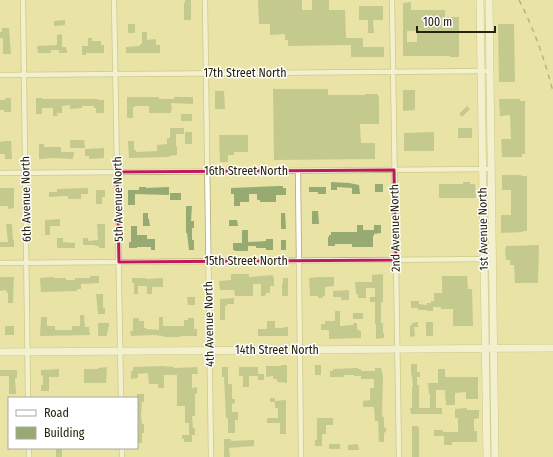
<svg xmlns="http://www.w3.org/2000/svg" width="553" height="457" font-family="'Fira Sans Condensed',sans-serif">
<style>
.building{fill:#97aa72;fill-rule:evenodd}
.lines{fill:none;stroke-linecap:round;stroke-linejoin:round}
.street-casing{stroke:#ada86c;stroke-width:6}
.secondary-casing{stroke:#ada86c;stroke-width:8}
.street{stroke:#fff;stroke-width:4.5}
.secondary{stroke:#fff;stroke-width:7}
.rail{stroke:#807b52;stroke-width:1.5;stroke-dasharray:5 5;stroke-linecap:butt}
.marked{fill:none;stroke:#c2185b;stroke-width:3;stroke-linejoin:round}
.labels{text-anchor:middle;stroke-width:3;stroke-linejoin:round;paint-order:stroke}
.street-label{font-size:12px;fill:#27240c;stroke:#fff}
</style>
<rect width="100%" height="100%" fill="#e9e3a5"/>
<path class="building" d="M185,0h6v20h-7v-17h1z
M258,0h44v10h10v-10h17v10h16l1,28h17v9h21v10h-33v-12l-63,1v-6h-3v-6l-15,1v-11h-11z
M411,2v8h34v7h14v40h-9v-1h-47v-53zM407,31h10v11h-10z
M359,6h24v14h-10l1,13h-6v-13h-9z
M65,20v5l-11,1v-5z
M128,24h7v9h-7z
M498,24h16l1,58h-16z
M2,28h7l2,26h-8v-16h-3v-6h2z
M142,32h5v8l9,-1v6h4v8h-34v-6l14,-1v-2h2z
M62,34v13h4v2h1v4h-8v-3h-8v3h-13l-1,-7 20,-1v-10z
M88,38h4v3h9v4h3v8h-18v2h-4v-9h6z
M273,89h55v6h37v-1h12l2,3v27h-19l1,19h14v16l-101,1z
M403,90h12v20l-12,1z
M215,91h9l1,18h-10z
M127,97h32v2h15v-2h19v7l-22,-1 1,8h-1v2h-22v-7h-14v1h-2v11h-6z
M5,98h6v14h-7v-2h-4v-10h5z
M36,98h6v1h56v1h6v13h-8v-5h-2v-2h-12v2l-12,1v-4l-8,1v7h-5l1,3h-5v-8h-11v6h-6z
M499,99h21v2h5v53h-3v3h-20l-1,-18h10l-1,-24 -10,1z
M467,106l3,3 -8,8 -3,-3z
M181,114h11v7h-11z
M170,128h14v6h-8v12h1v9l-8,1v1l-40,1 -1,-17h6v9h2v2l21,-1v-6l10,-1v-6h3z
M458,128h14v10h-14z
M185,132h7v12h-7z
M434,132v19h-30v-18z
M219,135h29v17h-14v3h-6v7h-8z
M70,140h14l1,8h-15z
M5,141h6l1,18h-7v-5h-5v-12z
M39,144h5v3h17v5h13v4h-1v3l-19,-1 -15,1z
M104,148v10l-15,1v-3h-4v-7z
M502,175h20l-1,1h6v55h-4v1l-22,1v-18h10v-25h-9z
M331,182l18,1 10,2 1,9h-8v-6l-15,-1v3h-6z
M463,182h7v2h5l1,14h-37v-14h24z
M375,184h8v8h-8z
M279,186h4v2h3v7h-10v7h-16v-2h-3v-6h-8v8h-9v4h-6v-12h-3v-6z
M139,187h7v1l23,-1v8l-34,-1v11h-7v-15h11z
M309,187h17v7h-8v-2h-9z
M0,188h14v20l-6,1v-3h-8z
M88,188v6h-7v5h-13v-3h-1l-18,1v-5h8v-3z
M96,190h9v7h-3v7h-6z
M170,193h11v7h-11z
M186,206h6l-1,15h3v7h-2v12h2v10h-5l-2,-17h-1z
M312,211h6l1,13h-7z
M143,213h5v6h1l1,7h-7z
M281,213h4l1,16h-5z
M60,219v7h-10v9h-5v-15z
M229,220h8l1,6h-9z
M6,224h6l1,16h1v7h-14v-5h8z
M97,224h8v24h-6v-2h-4v-1h-12v-7h5v3l10,-1z
M357,225h6v5h11v-5h7v8l-7,1v2h-1v11h-21v-3h-17v2h-7v-9h1v-2h2v-3h26z
M131,226h6v9h10v4h8v11h-4v-3h-14v1h-8v-6h2z
M242,230h6v12l18,-1v-2h7v11h-7v-2h-10v-2h-8v5h-13l-1,-1h-1v-7h9z
M57,238h6v4l12,1v5h-18z
M281,240h5v10h-5z
M539,245l-1,38h-23l-1,-18h-4v-5h-4l-1,-10 1,-4z
M231,274h18v3l24,-2v2h1v9h-4v7h-4l-1,3h-4v-12h-8v12h-18l-1,-6h-14l-1,-9 12,-1z
M383,274v28h-2v21h2v10h1v5l-8,1v-15h-1v-22h-5v-5h5v-9h-9v10h-8v-4h-2l-1,-12h17v-7z
M90,276h9v7l-18,1v5h-4v2l-36,1 -1,-14 14,-1v1h12v2h9v-2h15z
M442,276h25l1,13h4l1,37h-20v-17h-12v-2h-8v4h-6v-1h-9v-2h-7v-7h8v3l8,1v-2h4v-2h3v-8h8z
M0,277h14l-1,26h-5v-10l-3,-3 -5,1z
M319,277h15v9l-9,1v9h-2v2h-5v-2h-8l-1,-18z
M132,278h14v1l17,-1v9h-11v7h-5v-8h-9v8h-4v-11h-2z
M283,278h5v18h-6v-13h1z
M349,290v10h-8v-3h-8v-6z
M96,294h7v14h2v6h-7z
M187,297h8v8h-7z
M234,298v6h-7v2h-2v14h-5v-21z
M335,311h5v15l13,-1v-2h4v7l2,-1v2h2v7l-32,1v-9h-8v-6h4v-3h10z
M353,313h10v6h-10z
M80,315h4l1,12h4l1,8 -50,1 1,-19h6v9h8v4h17v-4h8z
M159,317h4v9h21v-6h4v-2h6v11h3v7h-17v1h-16v-1l-11,-1 -22,1 -1,-5h3v-13h6v3h5v7h2v1l13,1z
M267,321h8v7h9v-1h4v9h-30v-7h9z
M418,322v5h-4l1,9 -5,1v-12h2v-2z
M426,322h7v14h-7z
M98,323h11v4h-1v5h-1v4h-9z
M5,326h9v9h-9z
M411,364h6v8h3v5h-3v8h2v23h11v-14h-1l-1,-11h10v-14h7v8h33v22h-12v-7l-11,1v12h-9l-1,-15h-9v18h6v6h-31l-1,-6h2v-20l1,-3 -1,-8 -1,-4z
M281,365h6v18l-10,-1v-3h-4v-3l-7,1v-11h15z
M315,365h6v10h-6z
M162,366l12,1v1l23,-1 1,7h-6v14l5,-1v7h-2v22h-3l1,12h2v7h-3v7h-8v-3h-2v-4h7v-12h-4v-17h-8v-31h-13v13h-6v-4h-9l-1,-11 -10,1v4l-7,1v-8h2v-4z
M107,367l-1,16h-22v-14h14v-1z
M222,367h6v17h4v15h3v4l-3,1v8h6v8h-3v13h-7v-15h-2l-2,-41h-2z
M239,367h19v7h6v6h-6v-4h-9v11h-6v-11h-4z
M358,368v1h3v2h14v-3h6l2,8 -1,38 1,3h1v10l2,1v4l-2,1v9h-5l-1,-21h-3l-1,-14h-11v-6l7,-1v-12h4v-9h-13v-3h-7v-1h-10v2h-14v-6h3v-2z
M59,369v8h-10v14h-8v-6h2v-9l-2,-1v-5z
M0,370h17v8h-2l1,16h-7v-18h-9z
M137,394h7v8h-2l-1,14 1,8h2v9h-2v10h-5z
M270,398h5v3l11,-1v34h-6v-11h-13v-5h11v-10h-3v-6h-5z
M467,408v2h12v8l-5,1v12h3v11h-25v3h-8v-9h-10v-6h9v2h15v-14h-3v-9z
M317,418h16v7h-7v9h-4v12h-7v-6h2z
M412,426h6l1,3v28h-7z
M224,439h7v2l23,-1v6l-25,2 1,9h-6z
M329,444h11v5h-11z
M358,444l1,6h-11v-5z
M56,449h6v8h-6z"/>
<g class="lines">
<g class="street-casing">
<path id="street" d="M23,0l5,398
M114,0l7,398
M205,0l6,457
M392,0l7,457
M0,75l490,-4
M298,171l3,286
M0,173l491,-4
M0,263l492,-4
M29,448v9
M122,448v9"/>
</g>
<g class="secondary-casing">
<path id="secondary" d="M480,0l7,457
M489,0l6,457
M0,352l553,-4"/>
</g>
<use href="#street" class="street"/>
<use href="#secondary" class="secondary"/>
<path class="rail" d="M519,0c15,29 26,60 34,92"/>
</g>
<path d="M0 0H553V457H0ZM394,170l2,90 -277,2 -2,-90z" fill="#e9e3a5" fill-opacity=".55" fill-rule="evenodd"/>
<path class="marked" d="M394,170l2,90 -277,2 -2,-90z"/>
<g class="labels">
<g class="street-label">
<text x="245" y="77">17th Street North</text>
<text x="246" y="175">16th Street North</text>
<text transform="translate(26 199) rotate(-91)" y="4">6th Avenue North</text>
<text transform="translate(118 199) rotate(-91)" y="4">5th Avenue North</text>
<text transform="translate(395 228) rotate(-91)" y="4">2nd Avenue North</text>
<text transform="translate(483 229) rotate(-91)" y="4">1st Avenue North</text>
<text x="246" y="265">15th Street North</text>
<text transform="translate(209 324) rotate(-91)" y="4">4th Avenue North</text>
<text x="277" y="354">14th Street North</text>
</g>
</g>
<rect x="8" y="397" width="130" height="52" fill="#ffffff" stroke="#a9a79e"/>
<rect x="16" y="410" width="20" height="6" fill="#ffffff" stroke="#a9a79e"/>
<text x="44" y="417" font-size="12" fill="#27240c">Road</text>
<rect x="16" y="427" width="20" height="12" fill="#97aa72" stroke="#a9a79e"/>
<text x="44" y="437" font-size="12" fill="#27240c">Building</text>
<path d="M417 26v6h78v-6" fill="none" stroke="#27240c" stroke-width="2"/>
<text x="423" y="26" font-size="12" fill="#27240c" stroke="#ffffff" stroke-width="3" paint-order="stroke">100 m</text>
</svg>
